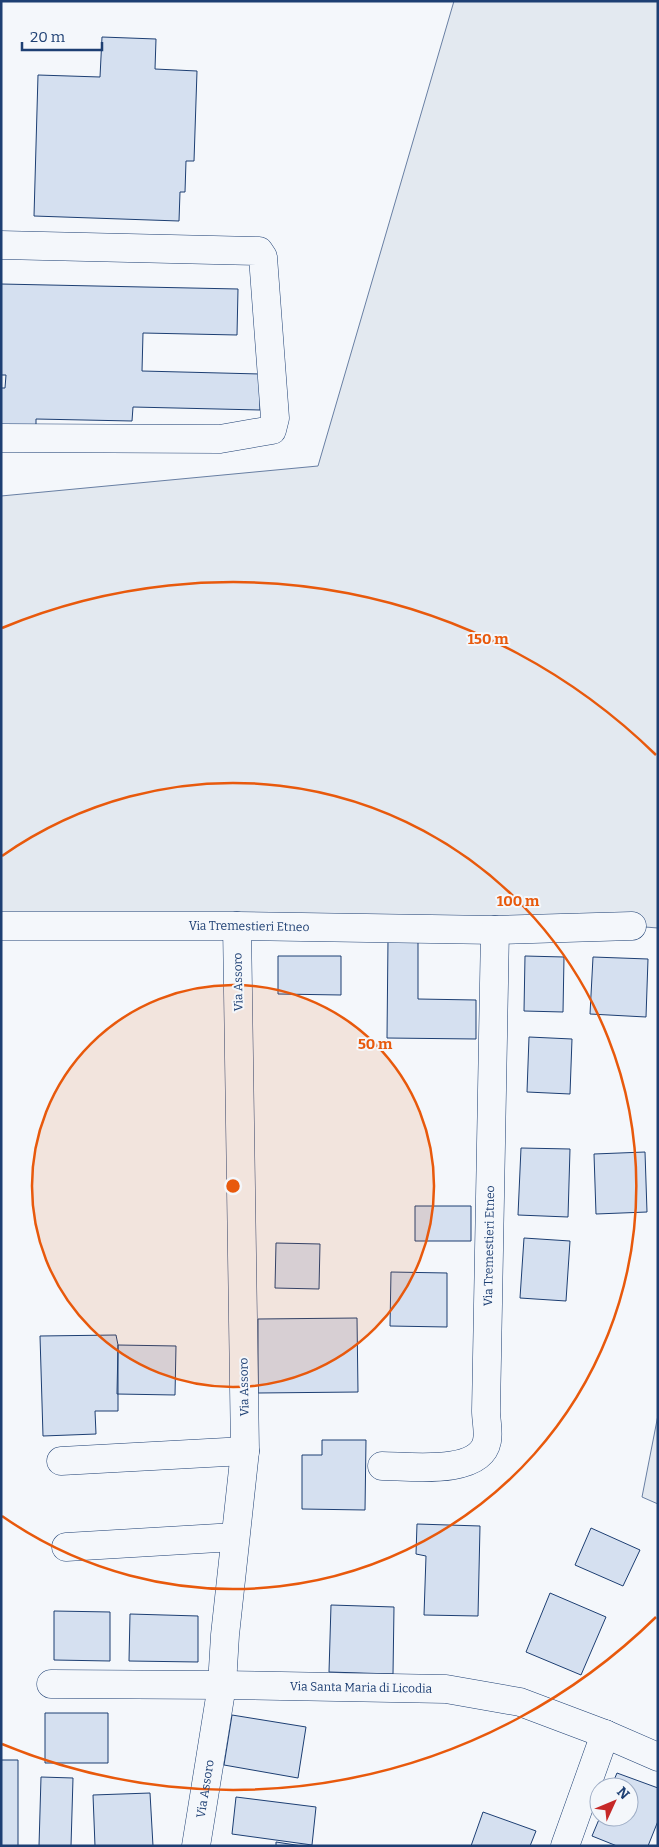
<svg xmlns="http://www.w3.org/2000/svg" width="659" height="1847" font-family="Bitter,serif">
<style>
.green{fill:#e3e9f0;stroke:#687fa3}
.building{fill:#d5e0f0;stroke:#1d3f73}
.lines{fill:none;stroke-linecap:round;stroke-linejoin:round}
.minor-casing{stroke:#1d3f73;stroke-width:29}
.minor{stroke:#f4f7fb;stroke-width:28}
.ring{fill:none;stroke:#e8590c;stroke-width:2.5}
.labels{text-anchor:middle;stroke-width:4;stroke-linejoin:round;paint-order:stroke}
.street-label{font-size:12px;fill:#1d3f73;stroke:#f4f7fb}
.centre{fill:#e8590c;stroke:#f4f7fb;stroke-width:2.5}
.ring-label{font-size:15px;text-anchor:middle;font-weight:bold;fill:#e8590c;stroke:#f4f7fb;stroke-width:4;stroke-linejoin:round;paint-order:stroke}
</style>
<rect width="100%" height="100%" fill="#f4f7fb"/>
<path class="green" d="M454,1h204v927l-26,-2h-631v-430l317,-30z
M658,1415v89l-16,-7z"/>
<path class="building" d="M102,37l54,2 -1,30 42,2 -3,90h-8l-1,31h-5l-1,29 -145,-5 4,-141 62,2z
M1,284l237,5 -1,46 -94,-2 -1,38 118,3v36l-127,-3 -1,14 -96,-2v13h-35v-44h4l1,-13h-5z
M388,939l30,1v59l58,1v39l-89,-1z
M278,956h63v39l-63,-1z
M525,956l39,1 -1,55 -39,-1z
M593,957l55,2 -2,58 -56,-3z
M529,1037l43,2 -2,55 -43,-2z
M521,1148l49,1 -2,68 -50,-2z
M645,1152l2,60 -51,2 -2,-60z
M415,1206h56v35h-56z
M524,1238l46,3 -4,60 -46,-3z
M276,1243l44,1 -1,45 -44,-1z
M391,1272l56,1v54l-57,-1z
M357,1318l1,74 -100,1v-74z
M116,1335l2,10v66h-23l1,23 -53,2 -3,-100z
M118,1345l58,1 -1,49 -58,-1z
M322,1440h44l-1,70 -63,-1v-54h20z
M417,1524l63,2 -2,90 -54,-1 2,-59 -10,-2z
M591,1528l49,22 -17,36 -48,-21z
M550,1593l56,24 -25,58 -55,-23z
M331,1605l63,2 -1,67 -64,-2z
M54,1611l56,1v49l-56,-1z
M130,1614l68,2v46l-69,-1z
M45,1713h63v50h-63z
M232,1715l74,12 -8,51 -74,-13z
M1,1760h17v86h-17z
M617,1773l41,15v33l-10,25h-31l-25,-10 8,-19h29v-30h-18z
M41,1777l32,1 -2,68h-32z
M150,1793l3,53h-58l-2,-51z
M236,1797l80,10 -4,38 -80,-11z
M483,1812l53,19 -6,15h-59z
M276,1842l26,4h-26z"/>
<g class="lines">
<g class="minor-casing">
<g id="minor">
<path d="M1,245l258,6 4,6 12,161 -3,12 -52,9 -219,-1"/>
<path id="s1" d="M1,926h236l258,4 137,-4"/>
<path d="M61,1461l184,-10"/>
<path id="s2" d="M382,1466c27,0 98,10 105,-25 2,-9 -1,-21 -1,-30l9,-481"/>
<path d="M66,1547l169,-10"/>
<path id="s3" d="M51,1684l171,1 224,4 74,13 85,32 53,23"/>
<path id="s4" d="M196,1846l26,-161 3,-50 20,-184 -8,-525"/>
<path d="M565,1846l40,-112"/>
</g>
</g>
<use href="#minor" class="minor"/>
</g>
<circle cx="233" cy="1186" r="201" fill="#e8590c" fill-opacity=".12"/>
<g class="ring">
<circle cx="233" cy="1186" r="201"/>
<path d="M2 856A403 403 0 1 1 2 1516"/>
<path d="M656 1617A604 604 0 0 1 2 1744M2 628A604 604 0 0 1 656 755"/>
</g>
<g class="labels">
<g class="street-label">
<text dy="4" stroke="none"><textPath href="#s1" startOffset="248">Via Tremestieri Etneo</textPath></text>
<text transform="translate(238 982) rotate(-91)" y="4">Via Assoro</text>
<text dy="4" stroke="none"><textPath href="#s2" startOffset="311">Via Tremestieri Etneo</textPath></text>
<text transform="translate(244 1387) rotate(-91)" y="4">Via Assoro</text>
<text dy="4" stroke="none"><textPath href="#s3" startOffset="310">Via Santa Maria di Licodia</textPath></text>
<text dy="4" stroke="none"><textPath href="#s4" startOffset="58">Via Assoro</textPath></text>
</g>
</g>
<circle cx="233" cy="1186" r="8" class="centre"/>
<g class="ring-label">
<text x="488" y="644">150 m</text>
<text x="518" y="906">100 m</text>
<text x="375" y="1049">50 m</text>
</g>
<rect width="659" height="1847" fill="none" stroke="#1d3f73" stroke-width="5"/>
<g transform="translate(614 1802) rotate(46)"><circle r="24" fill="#f4f7fb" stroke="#9eadc5"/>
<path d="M0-4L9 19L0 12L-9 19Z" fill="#c62828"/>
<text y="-8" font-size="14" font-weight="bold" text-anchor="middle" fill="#1d3f73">N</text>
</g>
<path d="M22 42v8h80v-8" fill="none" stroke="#1d3f73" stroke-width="2.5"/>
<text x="30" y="42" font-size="15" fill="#1d3f73" stroke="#f4f7fb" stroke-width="4" paint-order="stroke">20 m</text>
</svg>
